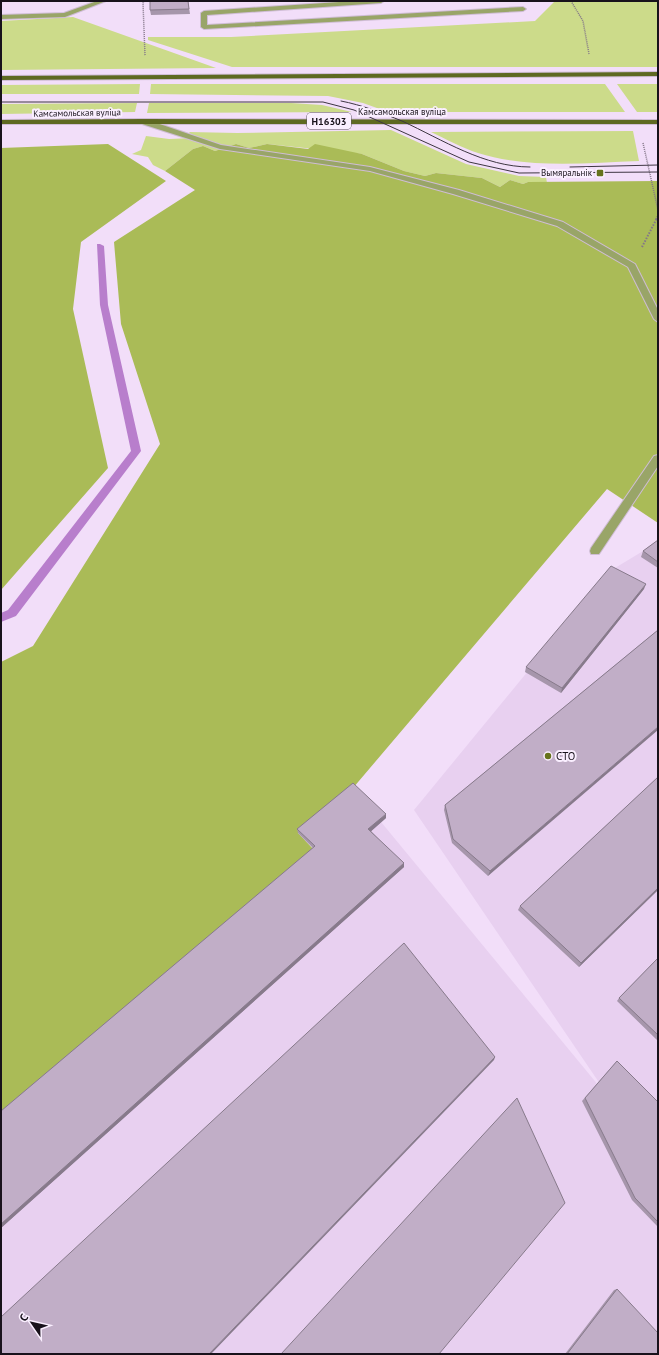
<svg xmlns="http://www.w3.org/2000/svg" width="659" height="1355" font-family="'PT Sans',sans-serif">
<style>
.built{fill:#e8d0f0}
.green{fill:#ccdb8a}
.forest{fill:#aabb57}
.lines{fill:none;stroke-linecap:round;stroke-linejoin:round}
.stream{fill:#b87ecc;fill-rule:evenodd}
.minor-casing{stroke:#cfbdd5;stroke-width:2}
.major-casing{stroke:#cfbdd5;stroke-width:2}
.path-far1{stroke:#837688;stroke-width:1.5;stroke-dasharray:1 1;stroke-linecap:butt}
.path{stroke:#837688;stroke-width:2;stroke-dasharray:1.5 1.5;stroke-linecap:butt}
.minor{fill:#99a568;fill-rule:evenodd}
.major{fill:#5e6921;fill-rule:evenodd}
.tram{stroke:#3e3642;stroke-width:1}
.wall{fill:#a696ab}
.shaded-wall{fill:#877a8b}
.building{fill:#c1aec7;stroke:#877a8b}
.poi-dot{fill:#66731d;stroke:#faefff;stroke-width:1.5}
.labels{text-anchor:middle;stroke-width:4;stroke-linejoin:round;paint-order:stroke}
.far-street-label{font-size:9px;fill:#18121b;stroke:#faefff}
.far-poi-label{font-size:9px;fill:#18121b;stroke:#faefff;text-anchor:end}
.shield{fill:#faefff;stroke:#5c545f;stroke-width:1}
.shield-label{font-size:10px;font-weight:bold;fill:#18121b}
.poi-label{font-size:11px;fill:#18121b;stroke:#faefff;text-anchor:start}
</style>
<rect width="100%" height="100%" fill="#f2def9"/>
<path class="built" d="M658,542v812h-657v-238l314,-266 -17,-17 55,-45 260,315 -199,-293 196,-239z"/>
<path class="green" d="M555,1h103v66h-426l-84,-27v-3h83l304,-16z
M73,17l143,51 -215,2v-49z
M140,84l-1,10h-138v-9z
M151,84h454l20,28h-237l-25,-9 -35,-7 -178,-2z
M617,84h41v28h-21z
M137,103l-2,9 -134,2v-10z
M149,103h142l31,2 30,7 -205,1z
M391,130l75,34 53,12 27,1 1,6 -19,-1 -5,2 -13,-4 -10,7 -18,-9 -46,-5 -11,3 -21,-5 -42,-17 -95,-10 -18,4 -13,-4 -21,7 -12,-5 -10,3 -28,22 -12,-6 -5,-8 -16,-3 9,-4 5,-14 23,3 25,-1 -5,-6 48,1z
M633,131l6,30c-53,2 -110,8 -161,-8 -16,-5 -32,-14 -47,-21z"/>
<path class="forest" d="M108,144l58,37 -85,61 -8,67 35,159 -107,122v-442z
M236,144l13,4 18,-4 41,5 7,-5 47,10 42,17 21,5 11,-3 46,5 18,9 10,-7 13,4 5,-2 130,-1v342l-51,-34 -254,299 -55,45 17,18 -314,265v-454l32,-16 127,-202 -39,-120 -7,-82 81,-52 -30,-19 28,-22 10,-3 12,5z"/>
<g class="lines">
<path class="stream" d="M97,244h3l4,2 4,59 33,146 -125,165 -15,6v-9l7,-3 123,-159 -31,-146z"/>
<g class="minor-casing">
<path id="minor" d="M97,1h9l-41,16 -64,2v-4l63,-2z
M354,1h30l-3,2 -174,12v10l316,-18 3,2 -3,2 -319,18 -3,-2v-14l3,-2z
M139,119h6l76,26 149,22 89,23 104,32 72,42 23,46v12l-4,-3 -26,-52 -71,-41 -104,-32 -83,-23 -150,-22 -81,-26z
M658,455v11l-59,88h-8l-1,-3 1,-3 63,-92z"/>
</g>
<g class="major-casing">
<path id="major" d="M658,72v4l-657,4v-4z
M142,119l516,1v4h-657v-4z"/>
</g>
<path class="path-far1" d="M145,1l-2,2 2,53
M571,1l12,20 6,33
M643,143l15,67
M656,219l2,-4"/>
<path class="path" d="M642,247l15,-29"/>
<use href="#minor" class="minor"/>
<use href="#major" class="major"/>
<path class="tram" d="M341,101c21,4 41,12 61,20 41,19 82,46 128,46
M1,102h322l31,8 115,52 50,11 139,-1
M570,167l88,-2"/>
</g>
<path class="wall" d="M188,1l2,13 -39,1 -1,-5z
M658,540v28l-17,-11 2,-6z
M644,589l-83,104 -36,-21 1,-5z
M658,630l-170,246 -36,-33 -8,-33 1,-5z
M658,777v113l-79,77 -61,-57 2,-4z
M386,818l-15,13 33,36 -403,361v-117l312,-263 -15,-15 -1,-4z
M658,958v83l-41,-40 2,-3z
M617,1061l41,41v125l-26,-27 -50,-99z
M617,1289l41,65h-93l49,-64z"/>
<path class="shaded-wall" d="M646,584l-2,5 -83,104 1,-5z
M658,727v3l-170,146 2,-5z
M386,814v4l-18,16v-5z
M404,863v4l-403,361v-4z
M658,888v2l-79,77 2,-4z
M495,1057l-1,3 -283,294h-2z"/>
<path class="building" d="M150,1h38l1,8 -39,1z
M658,540v22l-15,-11z
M611,566l35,18 -84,104 -36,-21z
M658,630v97l-168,144 -37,-32 -8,-34z
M658,777v111l-77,75 -61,-57z
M353,783l33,31 -18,15 36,34 -403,361v-113l314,-265 -18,-17z
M404,943l91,114 -286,297h-208v-37z
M658,958v77l-39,-37z
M617,1061l41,41v120l-23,-24 -50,-100z
M517,1098l48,105 -126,151h-158z
M617,1289l41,44v21h-91z"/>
<g class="poi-dot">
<rect x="596" y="169" width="8" height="8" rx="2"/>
<circle cx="548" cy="756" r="4"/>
</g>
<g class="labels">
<g class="far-street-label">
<text x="402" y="115">Камсамольская вуліца</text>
<text transform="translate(77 113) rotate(-1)" y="3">Камсамольская вуліца</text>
</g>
<g class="far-poi-label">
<text x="592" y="176">Вымяральнік</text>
</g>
<rect class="shield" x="307" y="113" width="44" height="16" rx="3"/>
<g class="shield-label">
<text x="329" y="125">Н16303</text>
</g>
<g class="poi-label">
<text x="556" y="760">СТО</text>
</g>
</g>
<rect width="659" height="1355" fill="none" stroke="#18121b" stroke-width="4"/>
<g transform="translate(32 1323) rotate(304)" stroke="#faefff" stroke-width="3" paint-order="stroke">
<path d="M0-3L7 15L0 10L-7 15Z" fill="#18121b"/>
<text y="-6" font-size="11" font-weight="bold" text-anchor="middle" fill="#18121b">С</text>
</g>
</svg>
